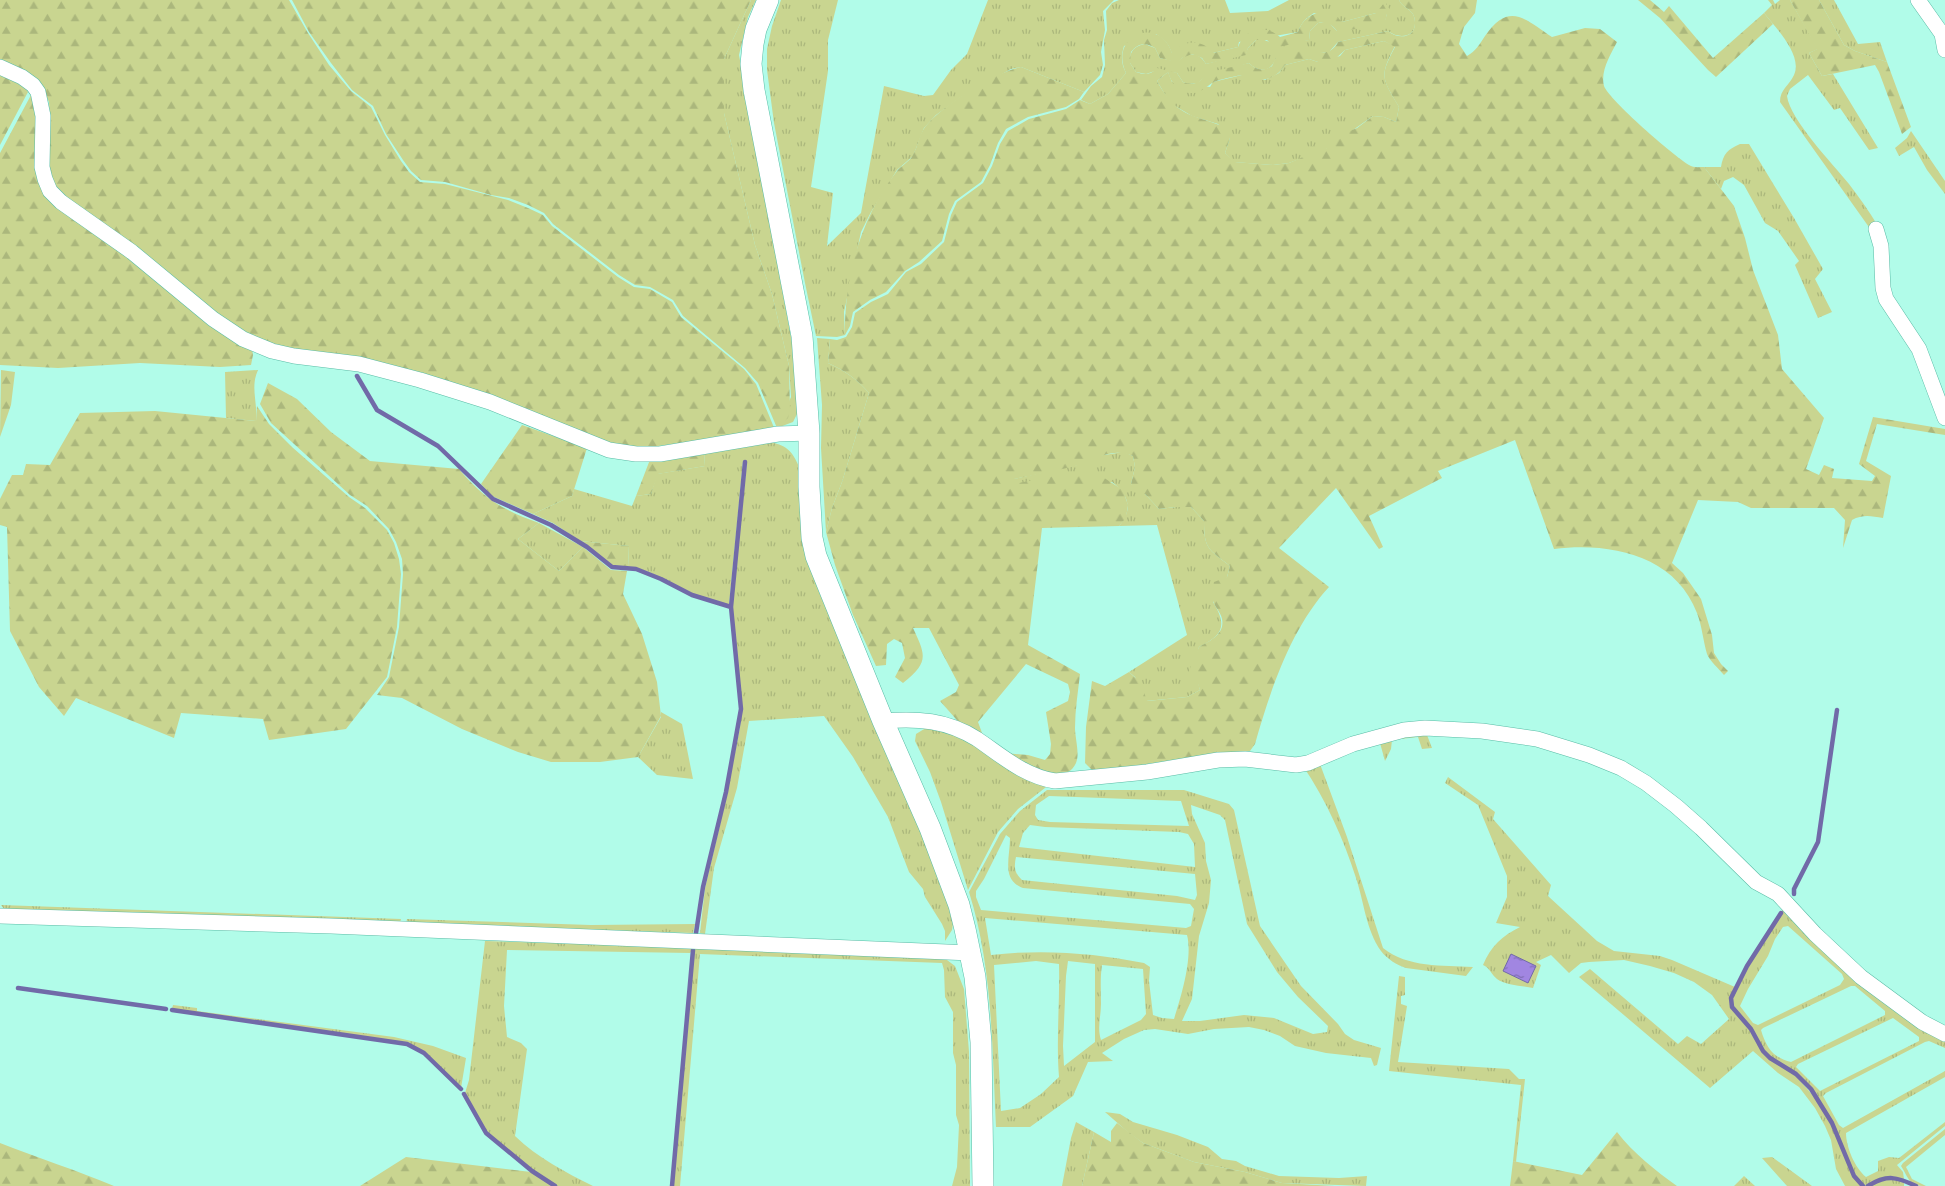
<svg xmlns="http://www.w3.org/2000/svg" width="1945" height="1186" font-family="'Roboto Condensed',sans-serif">
<style>
.grass{fill:url(#grass-tufts);fill-rule:evenodd}
.forest{fill:url(#forest-firs);fill-rule:evenodd}
.water{fill:url(#water-ripples);stroke:#716aa8}
.lines{fill:none;stroke-linecap:round;stroke-linejoin:round}
.stream{stroke:#716aa8;stroke-width:4.5}
.street-casing{stroke:#59bca6;stroke-width:16}
.secondary-casing{stroke:#59bca6;stroke-width:22}
.street{stroke:#fff;stroke-width:15}
.secondary{stroke:#fff;stroke-width:21}
</style>
<defs>
<pattern id="grass-tufts" width="24" height="20" patternUnits="userSpaceOnUse" patternTransform="scale(1.25)"><rect width="24" height="20" fill="#c9d590"/><path d="M3 7l-1-3M5 7V3M7 7l1-3M15 17l-1-3M17 17v-4M19 17l1-3" fill="none" stroke="#abb77c"/></pattern>
<pattern id="forest-firs" width="22" height="20" patternUnits="userSpaceOnUse" patternTransform="scale(1.25)"><rect width="22" height="20" fill="#c9d590"/><path d="M5 1l3.5 6h-7zM16 11l3.5 6h-7z" fill="#abb77c"/></pattern>
<pattern id="water-ripples" width="26" height="14" patternUnits="userSpaceOnUse" patternTransform="scale(1.25)"><rect width="26" height="14" fill="#a186e1"/><path d="M2 4q2-2 4 0t4 0M15 11q2-2 4 0t4 0" fill="none" stroke="#816eb6"/></pattern>
</defs>
<rect width="100%" height="100%" fill="#b1fce9"/>
<path class="grass" d="M751,0h5l-8,17 -9,38 55,298 5,57 -6,12 -16,6 14,-31 -2,-31 -17,-72 -17,-49 -31,-132v-54z
M781,0h57l-10,40v31l-17,116 22,6 -6,53 34,-33 23,-127 40,10 9,-1 18,-25 16,-16 21,-54h126l-11,11 2,19 -4,22 2,13 -3,10 -16,17 -63,-25 -10,2 -50,28 -25,18 -12,13 -11,28 -16,14 -26,42 -10,20 -17,80 1,23 -8,2 -21,-1 -11,-53 -31,-160 -7,-53v-21l5,-23z
M1119,0h106l5,13 38,-2 21,-11h110c4,9 16,9 16,22 1,16 -17,17 -27,9l-50,11 -9,10 -9,1 -5,-2 -39,7c-5,14 -17,15 -27,5l-44,14 -7,6 -10,1 -5,-2 -6,-9 -22,-2 -9,3 -10,-2 -6,-9c-1,-11 4,-17 15,-19l10,4 5,10 18,4c9,-11 21,-10 28,2l40,-11 2,-5 8,-8 6,-1 10,4 37,-3 1,-9 8,-8h11l8,8 48,-11 2,-6 -11,-1 -34,9 -28,-9c-8,5 -13,10 -16,19l-59,10 -1,5 -25,6 -41,1c-3,-10 -7,-14 -16,-20l-32,12c-3,10 -3,17 2,27l-18,21 -18,10 -9,-4 10,-14 11,-9 3,-12 -1,-25 3,-10 -1,-19 6,-8z
M1768,0h5l2,4 5,-4h10l28,49 -9,4 13,23 11,-2 45,74 -9,2 -29,-42 -6,2 -26,-35 -18,14 -3,7c3,24 46,68 62,88 10,13 20,27 29,42l-7,4 -91,-128c0,-13 9,-16 14,-27 9,-20 -18,-47 -30,-62l8,-8z
M1819,0h15l24,44 22,-2 7,20 -32,-11 -11,-6z
M1384,41l11,5c-16,31 -13,32 4,61l-3,15 -12,-5 -11,-1 -47,33 -37,14 -16,2 -39,-3 -9,-9 5,-15 -12,-14 -26,-8 -22,-13 -13,-22 11,-9 4,10 38,5 3,-5 33,-8 19,6 14,-7 6,-8 24,-6 9,3 22,-6 5,-6z
M1911,131l34,50v13l-18,-24 -13,-23 -15,9 -4,-8 12,-10z
M1740,144h9l45,74 29,51 -8,10 17,33 -14,6 -23,-53 4,-4 -21,-30 -13,-8 -21,-38 -11,-8 -9,4 -3,8 -17,-22h17c2,-13 7,-18 19,-23z
M817,338l13,1 -2,24c17,8 29,16 41,30l-27,89 -10,26 -6,24 -5,-84 1,-43z
M258,370c-8,17 0,33 -2,51l-30,-3 -1,-46z
M768,442c17,2 25,9 31,25l12,101 8,24 123,287 11,45 -1,6 -7,11v-10l-3,-7 -17,-27 -2,-8 -14,-17 -21,-55 -35,-60 -29,-41 -75,5 -12,67 -23,80 -9,66 -5,-1 5,-45 15,-63 20,-97 1,-18 -9,-103 15,-146h-4l-14,144c-13,-3 -27,-6 -38,-12 -20,-9 -40,-24 -63,-26l1,-21 -49,-5 -27,-18 -20,-9 39,-18 2,-7 58,17 4,-10 15,-2 6,-20 48,-8 -1,-15z
M1124,452l9,4 2,11 -4,17 14,10 14,15 17,-2h15l13,14c0,29 5,28 26,45l-3,11 -14,25c14,23 11,33 -14,45 -4,13 -3,29 1,43l-13,7 -41,4 -11,-24 -6,-5 58,-37 -30,-110 -38,1c15,-17 9,-32 -7,-44l-99,3 1,-6 63,-14 20,-9z
M539,523l44,24 -24,24 -41,-32z
M661,712l21,12 11,55 -36,-4 -19,-18 23,-40z
M929,726h9l112,58 -32,25 -20,23 -30,58 -27,-88 -11,-30 -15,-31 1,-7z
M1481,732l73,19 -46,-11 -81,-5 5,13 -10,1 -4,-12 -26,3 -1,9 -6,12 -5,-18 -14,4 -46,17 27,73 36,111c25,20 59,17 90,19l-7,9 -60,-8c-9,-3 -19,-9 -25,-17 -15,-21 -17,-49 -25,-73 -12,-38 -30,-78 -53,-112l86,-30z
M1448,777l47,35 -2,7 58,66 -3,11 49,45 17,10 46,5 12,4 63,27 -5,11 1,10 19,22 12,21 7,7 26,17 22,25 14,23 22,53 8,10h-16l-9,-17 -5,-29 -6,-14 -10,-18 -16,-21 -21,-14 -25,-22 -43,37 -131,-111 11,-8 88,75 9,-8 14,8 28,-25 -17,-24 -18,-13 -20,-9 -24,-7 -26,-6 -35,2 -8,1 -12,10 -18,-18 -15,7 5,3 -8,23c-10,-2 -28,-3 -36,-9 -6,-5 -7,-11 -14,-14 8,-19 19,-29 37,-38l-24,-4 11,-26v-21l-29,-71 -33,-22z
M1047,790h137l45,14 5,6 26,116 41,60 37,38 7,10 9,6 27,8 -4,17 -3,1 -3,-8 -45,-5 -31,-7 -15,-10 -16,-6 -15,-3 -35,2 -26,5 -33,-5 -11,1 -20,9 -22,14 11,8 -25,1 -15,34 -43,31h-34c-4,-78 -3,-159 -27,-235l31,-58 20,-23zM1049,796l132,5 8,25 -139,-4 -12,-2 -3,-5 1,-10zM1191,805l29,10 5,5 22,104 30,48 21,25 30,29 -1,6 -14,2 -39,-16 -30,-3 -44,6h-18l10,-22 7,-63 10,-33 2,-23 -5,-19 -1,-18 -13,-29zM1030,825l15,2 134,5 9,2 6,10 1,23 -176,-20 4,-14zM1006,835l4,3c0,20 -9,42 13,50l167,16 4,5 -3,17 -5,2 -205,-18 -5,-13v-6l8,-12zM1016,857l179,17 2,21 -2,5 -18,-4 -155,-16c-8,-7 -8,-14 -6,-23zM985,918l202,17c6,23 -6,62 -13,84l-12,-1 -9,-3 -4,-34 1,-14 -6,-4c-50,-10 -101,-14 -153,-8zM1036,961l23,3c1,38 -3,75 0,113l-18,17 -21,14 -19,3 -7,-146zM1068,961l27,3v78l-31,24 -1,-20 3,-70zM1102,965l41,4 3,45 -5,6 -40,20c-4,-12 0,-24 0,-36 0,-13 -1,-26 1,-39z
M1,905l400,14 -1,4 -396,-14z
M1785,906l160,131v11l-16,-7 -4,1 -99,51 -3,3 16,29 4,3 102,-57v6l-99,56c0,14 9,35 20,44l12,-6v-10l11,-4 10,1 46,-36v4l-48,39 6,7 1,7c-16,-4 -24,-1 -38,7l-6,-3 -5,-8 -22,-52 -21,-34 -15,-16 -27,-16 -6,-7 -12,-21 -19,-22 -1,-9 4,-10zM1788,926l54,48 2,5 -4,6 -82,40 -5,-2 -13,-17 8,-17 20,-33 7,-17 8,-12zM1851,986h4l30,25v4l-94,47c-18,-4 -25,-15 -30,-32l2,-2zM1893,1018l26,19v4l-99,50 -24,-24 2,-3z
M407,919l184,6 104,-1 -2,9 -287,-9z
M485,941l105,3 353,13 12,9 9,23 5,63 1,134h-18l5,-19 2,-42 -3,-10v-50l-3,-12v-41l-8,-15 -1,-27 -2,-7 -242,-9 -20,232h-7l21,-233 -1,-4 -3,4 -183,-3 -3,56 3,31 14,6 6,6 -12,87c23,22 50,36 78,50h-36l-24,-16 -47,-38 -21,-39 4,-13z
M1399,976l6,1v18l-4,1v8l6,2 -9,56 111,7 10,10h6l-9,83 -3,-1 8,-76 -132,-14z
M173,1005l24,3v3l197,26 39,9 33,12 -5,30 -36,-35 -18,-10 -235,-34z
M1105,1112l15,2 13,8 44,13 31,12 14,12 14,2 9,5 34,10 60,2 28,-2 -1,10 -84,-3 -37,-11 -51,-10 -51,-19 -14,-10z
M1076,1122l18,10 -12,54h-20l9,-48z
M1945,1129v6l-39,32 6,12 14,7c-18,0 -17,-8 -25,-20l2,-3z
M1772,1157l40,29h-25l-25,-28z
M1744,1176l11,10h-21z
M1892,1178l12,4v4h-34l13,-7z"/>
<path class="forest" d="M0,0h289l19,33 21,32 22,26 20,16 14,28 16,26 8,11 11,10 25,2 63,16 20,8 15,7 9,11 66,51 16,10 16,2 22,13 9,15 63,52 12,15 19,46 -117,16h-33l-15,-3 -51,-20 -281,-76 -37,-17 -14,-9 -172,-128 -8,-27 3,-47 -1,-17 -5,-11 -44,-30z
M292,0h459l-27,59v54l31,132 17,49 17,72 1,44 -2,8 -11,10 -19,-45 -13,-15 -62,-52 -10,-16 -23,-13 -15,-2 -16,-10 -66,-51 -9,-11 -16,-8 -19,-7 -18,-3 -46,-13 -24,-2 -10,-9 -8,-11 -17,-26 -13,-28 -21,-16 -21,-27 -22,-31z
M1399,0h78l-2,13 -11,14 -5,17 8,12c9,-5 12,-11 18,-20 24,-35 40,-17 67,1l33,-9 15,1 17,13c-6,12 -17,29 -13,44 5,14 70,70 85,79 4,3 10,2 15,2l30,39 11,32 8,32 25,65 4,34 42,49 -18,51 13,6 5,-10 10,4 -2,9 40,3 3,-5 -16,-12 14,-47 72,12v6l-68,-11 -11,37 25,15 -8,42c-12,-2 -20,-4 -31,2l-9,28 2,-28 -11,-12h-83l-13,-6 -40,-2 -26,63 11,10 18,26 11,36 2,18 7,11 7,7 -4,4c-5,-6 -14,-14 -17,-21 -4,-14 -5,-28 -10,-41 -22,-58 -87,-71 -143,-64l-39,-109 -77,31 4,7 -73,38 14,31 -4,2 -43,-61 -57,60 50,39c-38,41 -59,104 -74,157l-5,7 -71,8 -76,12 -11,-1 -7,-7 1,-36 6,-46 13,5 24,-14 12,11 6,18 40,-4 13,-7 -3,-9 -8,-10 10,-24c11,-6 26,-13 23,-28 -1,-6 -7,-12 -9,-18 -2,-6 0,-13 1,-19l13,-5 3,-11c-21,-17 -26,-16 -26,-45l-13,-14h-15l-17,2 -14,-15h-7l-7,-10 4,-17 -2,-11c-23,-10 -38,5 -58,10 -20,5 -41,9 -61,13v5l65,-13 19,3 25,16 5,15 -2,13 -7,8 -77,2 -14,117 52,29c-2,18 -5,36 -5,54 0,10 5,26 1,35 -12,27 -56,-2 -72,-10l24,2 17,5 5,-6 1,-10 -5,-32 22,-11 2,-9 -2,-8 -42,-20 -48,58 7,19 -22,-14 -23,-26 16,-9 3,-7 -30,-57h-16c13,28 16,34 -10,55l-8,-6 10,-19 -3,-15 -8,-4 -7,5 -1,21 -10,1 -23,-51 -18,-50 -9,-33 6,-24 10,-26 27,-89c-12,-14 -24,-22 -41,-30l2,-24 7,1 9,-3 6,-10 3,-14 16,-11 17,-8 18,-22 15,-8 23,-22 7,-27 6,-13 26,-19 9,-17 8,-22 8,-13 21,-12 37,-10 14,-9 10,4 18,-10 18,-21c-18,-38 34,-58 46,-20 11,-13 30,-15 41,0l25,-6c7,-19 27,-23 42,-10l18,-5c6,-20 30,-27 44,-10l34,-9 9,-11 5,8 -3,4 -2,8 -47,11c-4,-8 -11,-11 -20,-10l-8,8 -1,9 -34,8 -8,-8h-11l-8,8 -2,7 -40,9 -4,-6 -10,-4 -10,4 -4,5 -18,-5 -5,-10c-9,-6 -17,-5 -24,4l-1,11 6,9c9,3 15,3 21,-4l20,5 6,9c10,4 19,1 23,-9l43,-10c7,7 14,9 23,3l4,-9 37,-9c9,8 19,5 25,-6l50,-11c10,9 28,7 27,-9 0,-13 -12,-13 -16,-22zM1384,41l11,6c-16,30 -13,31 4,60l-3,15 -12,-5 -11,-1 -16,12 -28,12 -3,9 -15,-3 -8,11 -14,6 -16,2 -38,-3 -10,-9 5,-15 -1,-9c-35,-16 -51,-9 -72,-48l11,-9c3,11 10,19 21,21 12,1 16,-6 25,-11 4,-2 25,-7 30,-7 4,0 7,2 11,4 12,3 24,-4 30,-14l24,-6 9,3 7,1 8,-2 12,-11z
M1638,0h12l14,12 5,-6 44,52 51,-45 9,11 -57,53 -8,-7 -48,-52z
M1790,0h29l25,45 11,6 32,11 24,65 -9,7 -23,-62 -4,-7 -53,11 -13,-23 8,-4z
M1021,67l63,25 -5,7 -13,8 -38,10 -22,12 -8,14 -8,22 -9,17 -26,19 -6,13 -7,27 -23,21 -14,9 -19,21 -16,8 -17,12 -3,14 -5,9c-1,-58 16,-118 52,-164 5,-6 13,-10 16,-16 5,-9 6,-20 12,-28 16,-21 70,-55 96,-60z
M0,73l24,12 4,7 -28,53z
M31,95c12,19 9,62 10,85l89,77 122,93 1,5 -2,10 -31,2 -80,-4 -82,5 -58,-3v-212z
M1,370l14,2 -4,33 -11,32z
M268,383l29,16 34,33 39,29 89,8c25,30 44,41 80,54l-21,16 41,32 24,-24 28,23 16,1 -4,23 19,40 15,48 4,34 -23,41 -38,5h-49l-33,-10 -56,-23 -60,-31 -25,-3 12,-18 10,-50 4,-53 -1,-15 -6,-17 -7,-13 -22,-23 -17,-11 -79,-72 -11,-19z
M257,406l12,18 23,23 57,50 16,11 22,22 7,13 5,16 2,15 -4,53 -10,50 -41,52 -77,11 -6,-21 -82,-6 -7,25 -98,-40 -12,18 -25,-29 -29,-56 -3,-104 -7,-2v-26l12,-24h11l3,-11 24,1 30,-52 75,-2 101,10z
M522,425l65,23 -15,48 -39,18 -41,-18 -11,-12z
M704,451l1,15 -47,8 -7,20 -15,2 15,-39z
M580,541l49,5 -1,21 -16,-1z
M1117,1123l26,20 51,19 51,10 37,11 53,3h-253l12,-54 17,10v-11z
M1617,1132c16,21 39,39 60,54h-167l3,-25 69,14z
M0,1143c38,15 76,27 114,43h-114z
M406,1157l125,15 22,14h-193z"/>
<path class="water" d="M1511,954l25,12 -8,17 -25,-12z"/>
<g class="lines">
<path class="stream" d="M357,376l20,34 61,36 55,53 58,26 36,22 25,20 24,2 25,10 31,16 39,12
M1794,894v-5l24,-47 19,-132
M1781,913l-34,53 -16,32 1,9 19,22 12,22 7,7 26,16 15,15 21,34 22,53 9,10
M696,933l7,-46 23,-95 15,-83 -10,-102 14,-145
M18,988l148,21
M172,1010l235,34 17,9 37,36
M464,1094l22,39 46,38 23,15
M672,1186l21,-236
M1868,1186c19,-12 29,-9 48,0"/>
<g class="street-casing">
<path id="street" d="M1918,0l24,34 3,16
M0,67l22,10 11,8 5,7 5,24 -1,51 3,12 5,12 11,11 71,50 81,67 30,20 29,12 22,5 65,8 61,16 70,22 119,48 27,4h24l118,-20 31,-1
M1876,229l5,17 2,42 3,11 33,50 26,69
M883,721c34,-3 64,-1 94,18 25,17 47,37 78,42l92,-9 71,-12 27,-1 51,6 12,-2 45,-19 51,-14 21,-2 57,3 55,8 52,16 32,13 25,15 30,23 25,22 55,54 22,12 37,40 46,43 61,45 23,12
M0,916l331,10 640,27"/>
</g>
<g class="secondary-casing">
<path id="secondary" d="M768,0l-12,29 -3,15 -2,20 3,26 48,246 7,97v54l3,51 4,18 11,27 56,138 47,107 29,77 6,24 10,48 6,65 2,144"/>
</g>
<use href="#street" class="street"/>
<use href="#secondary" class="secondary"/>
</g>
</svg>
